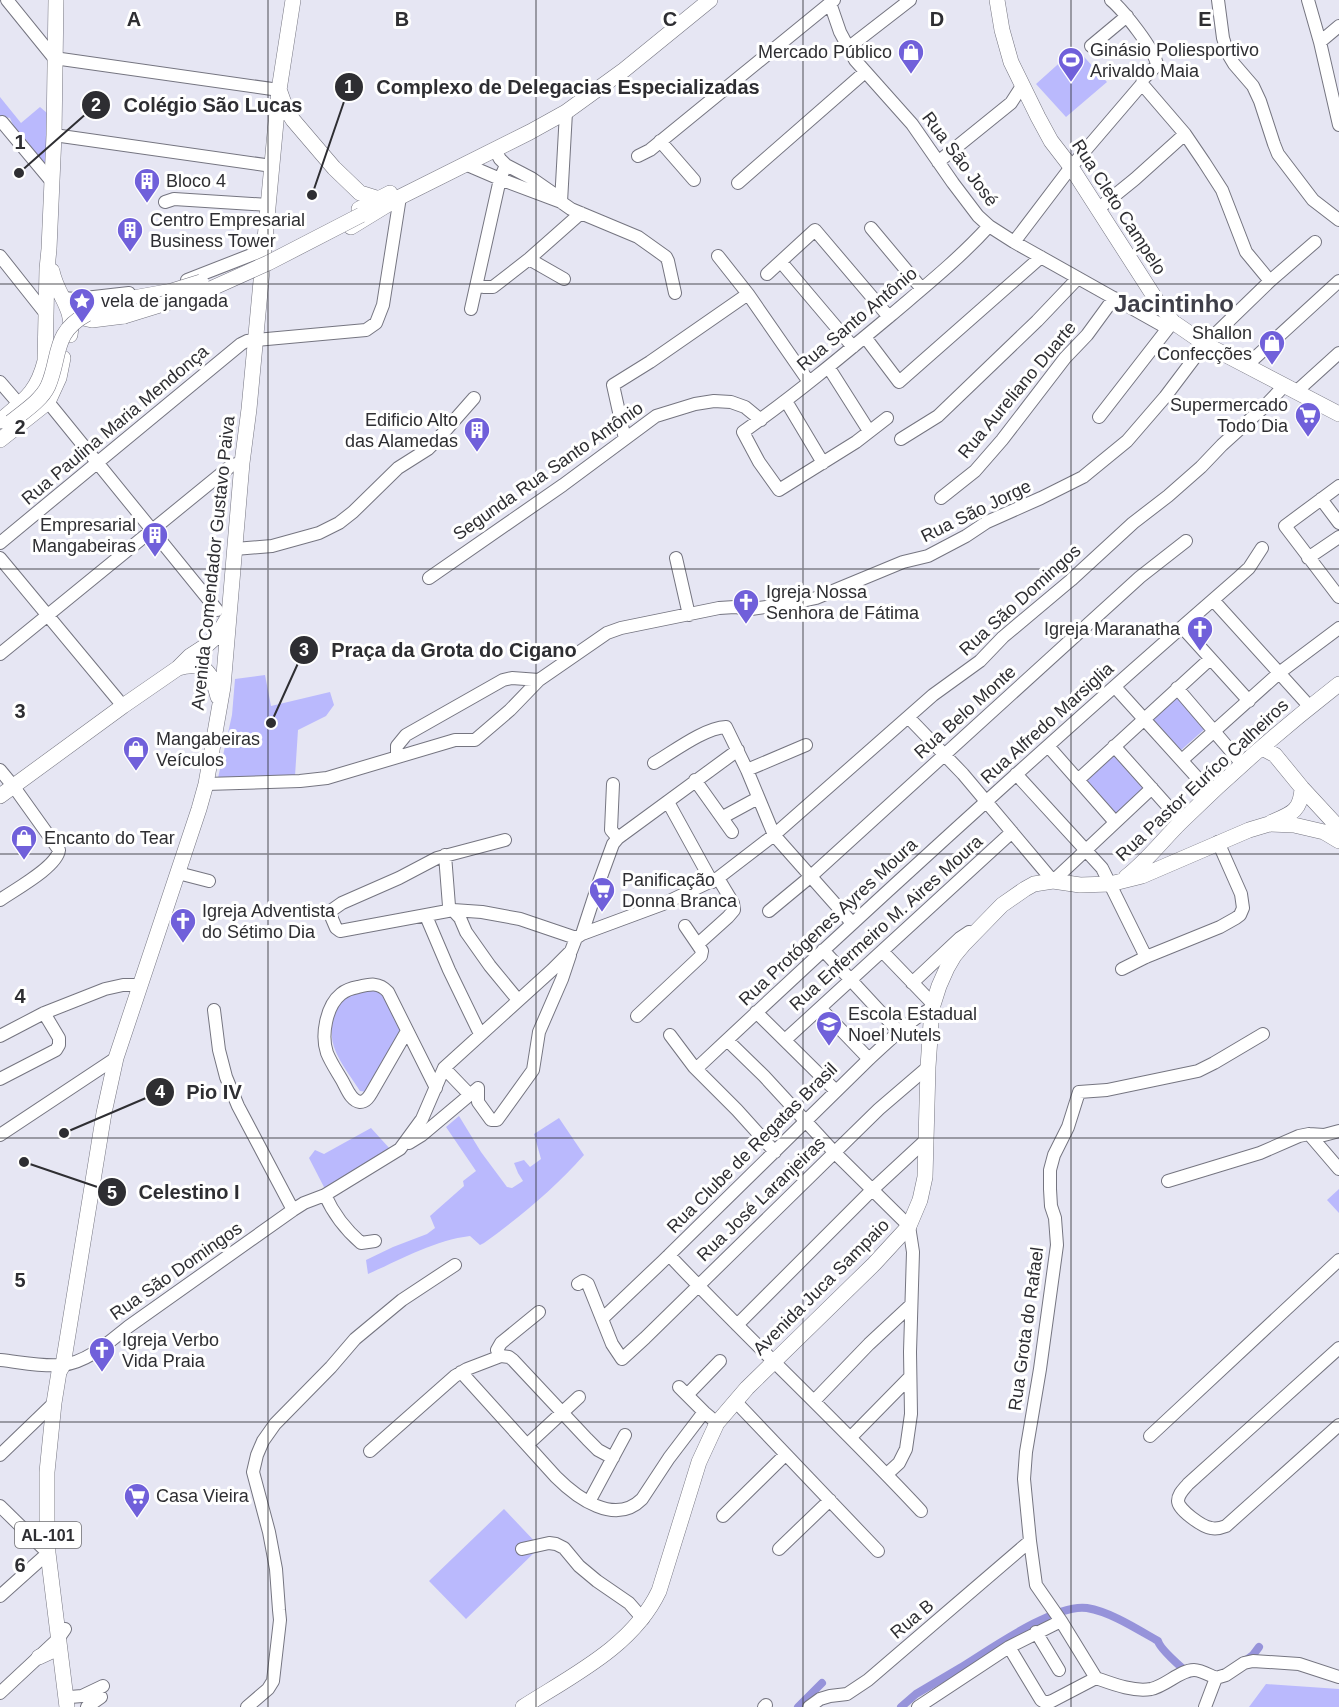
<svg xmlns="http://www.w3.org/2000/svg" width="1339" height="1707" font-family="Arial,sans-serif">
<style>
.green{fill:#bab9fd}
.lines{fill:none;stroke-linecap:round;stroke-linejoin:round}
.canal{stroke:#9693da;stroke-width:8}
.minor-casing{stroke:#757580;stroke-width:14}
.major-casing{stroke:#757580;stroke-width:16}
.minor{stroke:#fff;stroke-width:12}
.major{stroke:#fff;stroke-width:15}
.major-bridge-casing{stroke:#757580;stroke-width:16;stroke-linecap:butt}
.major-bridge{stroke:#fff;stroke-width:15}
.grid{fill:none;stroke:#2e2e32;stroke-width:1.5;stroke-opacity:0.55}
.labels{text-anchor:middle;stroke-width:6;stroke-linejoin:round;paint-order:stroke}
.shield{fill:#fff;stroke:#6d6d70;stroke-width:1.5}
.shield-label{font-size:16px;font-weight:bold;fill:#2e2e32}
.poi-label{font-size:18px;fill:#2e2e32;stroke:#fff;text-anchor:start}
.street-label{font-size:18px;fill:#2e2e32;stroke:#fff}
.district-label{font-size:24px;font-weight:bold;fill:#3f3f49;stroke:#fff}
.grid-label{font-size:20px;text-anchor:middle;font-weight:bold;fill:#2e2e32;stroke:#fff;stroke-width:6;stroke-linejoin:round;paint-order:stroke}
.leader{fill:none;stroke:#2e2e32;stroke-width:2}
.callout-dot{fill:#2e2e32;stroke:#fff;stroke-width:2}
.mark-label{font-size:18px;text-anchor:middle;font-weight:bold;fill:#fff}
.callout-label{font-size:20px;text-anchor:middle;font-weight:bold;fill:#2e2e32;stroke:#fff;stroke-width:6;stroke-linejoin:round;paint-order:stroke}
</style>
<rect width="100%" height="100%" fill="#e6e6f3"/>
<path class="green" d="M1076,48l31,34 -41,35 -30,-33z
M0,97l21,26 19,-16 7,6 -1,53 -34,-35 1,-6 -3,-7 -10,-2z
M265,675l6,31 59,-14 4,13 -8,11 -28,14 -3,46 -77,2 14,-63 3,-36z
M1179,693l29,33 -28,25 -29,-34z
M1113,750l35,39 -33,28 -34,-39z
M382,987l20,45 -35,60 -7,-1c-24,-37 -41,-52 -16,-96z
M459,1116l22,36 26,35 5,1 11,-7 -5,-8 -4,-10 10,-3 6,7 11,-8 -7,-25 25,-16 25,37c-29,33 -64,62 -100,88l-4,2 -10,-9c-35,4 -70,24 -102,38l-2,-14 27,-13 34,-13 8,-6 -5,-12 34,-30 -1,-5 13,-10 -30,-44z
M371,1128l20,22 -66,39 -16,-31 6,-8 9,4z
M1339,1189v24l-12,-13z
M504,1509l36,38 -74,72 -37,-38z
M1266,1684l73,5v18h-90z"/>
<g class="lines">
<path class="canal" d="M1245,1661l8,-6 6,-8
M798,1707l24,-24
M901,1707l15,-13c15,-9 29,-17 44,-26 28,-17 95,-65 127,-60 24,4 50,21 71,33 2,8 24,27 31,33"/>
<g class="minor-casing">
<path id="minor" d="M7,0l47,58 225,32
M1218,0l5,38 5,16 6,10 19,22 7,15 14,43 4,10 35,46 26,20
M1308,0l12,42 19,83
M830,3l10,29 15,28 57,64 41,59 25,33 11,10 25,16 153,86
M1320,42l19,-16
M1091,46l36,-30
M848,48l62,-48
M1142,84l43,50 19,28 18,28 24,62 24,29
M2,122l50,60
M54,135l218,31
M660,141l34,39
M495,150l5,9 6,6 25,13 23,16 4,5
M638,156l12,-6 184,-150
M938,162l73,-59 11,-17
M465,164l35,15 61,23 10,7 67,28 28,20 2,4 7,32
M738,183l127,-111
M165,202l9,-3 94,6
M561,202l5,-90
M1098,209l37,-30 50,-45
M871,228l51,61
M1014,242l57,-75 71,-83 1,-5 14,-14c-2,-15 -34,-55 -46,-65
M0,256l46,58
M718,256l30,38 61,88
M529,259l35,20
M781,262l72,85
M767,274l48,-44 74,87
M187,280l77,-30
M477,285l7,2h9l36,-28 52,-46
M62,298l14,1 53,-6
M471,309l29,-130 6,-14
M865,337l34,45 142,-125
M1246,366l93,-85
M829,368l40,63
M0,382l19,22
M1297,391l42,-38
M786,401l37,62
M48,402l169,208
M1099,417l73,-94
M887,418l-31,24 -77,48 -20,-28 -16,-30c51,-36 99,-76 147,-116 34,-29 69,-57 99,-90
M625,439l-12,-54 37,-23 98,-68
M901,439l37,-23 99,-95 41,-43
M1339,486l-54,40 54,71
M941,498l34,-27 27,-31 63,-82 22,-23 27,-37
M1321,499l18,24
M0,543l241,-199 6,-3 9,-1 110,-10 10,-7 7,-18 17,-108
M235,549l37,-3 47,-13 20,-10 14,-11 45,-44 30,-19 9,-9 37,-42
M0,558l123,148
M676,558l13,57
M1308,558l31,-21
M429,578l134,-93 93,-69 39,-12 19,-3 17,1 14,5 16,13
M1213,600l97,107
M1182,627l67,74
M0,654l232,-189 10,-2
M1115,687l96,106
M1177,688l65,76
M908,717l55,57 90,107 99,-93
M1048,746l67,76
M1114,746l67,75
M397,756v-10l9,-11 97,-55 9,-2 27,2
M1182,760l97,-87 60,-45
M654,763c19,-11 50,-35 72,-36l21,43 27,65 78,88
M0,770l14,17 45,63c-2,17 -45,40 -59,50
M747,770l59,-25
M1016,774l86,94 44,89
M1079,779l131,-120
M695,780l37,52
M206,784l94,-3 27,-3 128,-38h20l35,-30 29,-30 68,-47 14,-5 98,-20 16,-1 16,2 37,-5 28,-6 87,-36 25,-6 38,-20 21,-14 54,-24 42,-21 44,-36 38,-44 40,-53 65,-63 45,-39
M613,784l-2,46 7,8
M668,802l44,80
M723,817l35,-19
M505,840l-68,18 -38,20 -57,25 -10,7 -2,4 6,14 4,3 113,-21 29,2 38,7 56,19
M445,855l4,51 11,12 6,14 24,34 28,34
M178,873l31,8
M769,911l41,-34 330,-300 46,-36
M426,916l23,54 31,64
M582,934l16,-49 15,-41 5,-6 120,-88
M576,938l6,-4 81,-30 55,-26 56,-43 159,-140 47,-34 23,-24 68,-57 62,-57 35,-27 33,-29 21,-22 43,-39 19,-20
M698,944l30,-27 6,-7 -1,-7 -15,-25
M823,950l76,82
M882,951l51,53
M1122,969l24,-12 74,-30 16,-9 4,-3 3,-7 -2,-14 -23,-52
M912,983l48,-45 9,-6
M820,1008l49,51
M214,1010l5,40 7,27 12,29 55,104
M756,1012l80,79
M637,1016l64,-60 1,-5 -17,-25
M407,1031l-34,59c-3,5 -6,12 -13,12 -9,-1 -13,-13 -17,-20 -5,-9 -12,-19 -16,-29 -6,-17 -1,-47 14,-59 5,-4 11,-6 17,-7 12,-3 21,-5 30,5l48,96
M670,1035l24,32 43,43 38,42
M0,1036l44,-23 61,-24 18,-4h17
M727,1040l37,36 70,76 75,74 4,26 -3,100 1,62 -5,35 -7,14 -12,11
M785,1040l227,-208
M444,1068l26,27
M696,1069c178,-167 358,-331 542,-491l11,-10 13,-20
M0,1079l56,-29 3,-5v-7l-15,-25
M478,1088v14l13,18h6l36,-50 6,-38 23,-53 8,-24
M1309,1134l30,35
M0,1135l116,-77
M409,1143l13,-8 56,-47
M1168,1181l92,-28 39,-17 10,-2 15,1 15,-4
M325,1195c8,18 21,35 36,48l14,-2
M669,1255c82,87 170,168 252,256
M578,1284l5,-3 5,3 24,60 10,15 23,-21 234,-229 49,-42
M602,1319l61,-58 206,-202c20,-18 39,-38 63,-51
M737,1325l136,-136 53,-49
M1339,1348l-151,136c-4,5 -10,10 -10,17 0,9 25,26 33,27 5,1 10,0 15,-2l113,-101
M501,1356l8,1 4,3 74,79 11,11 15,8
M0,1360c20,2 42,7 62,5 26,-3 47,-23 66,-38l165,-117 11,-7 21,-8 75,-46 22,-30 22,-51 108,-98 19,-19 5,-13
M461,1372l95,105c21,21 59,49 86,22l27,-41 35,-46 13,11
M679,1387l25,25
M687,1395l33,-34
M735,1401l143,150
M814,1401l55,-57 42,-39
M1150,1436l189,-176
M851,1437l59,-60
M527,1445l52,-48
M370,1451l85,-75 12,-7 34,-13 -4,-6 4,-7 38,-31
M0,1455l54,-52
M589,1502l36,-67
M0,1506l48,47 -48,43
M723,1516l62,-61
M522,1549l27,-6 7,1 8,4 15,18 18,15 32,22 14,16
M779,1549l51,-49
M1036,1632l23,38
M1009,1647l32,53 5,3 6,-2 44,-23c17,6 37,14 55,11 15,-3 29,-19 43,-19 7,0 15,5 22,8
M1096,1678l-35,-57 -25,-36 -6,-44 -6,-62 2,-27 14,-83 17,-124 -2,-27 -4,-12 -1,-17v-19l4,-15 14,-28 11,-35 28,-2 91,-19 16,-8 49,-29
M1216,1678l10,-3 18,-12 9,-2 46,3 40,13
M0,1693l58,-54 7,-10
M70,1697l12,-1 21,-10
M87,1707l14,-10
M247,1707l21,-18 5,-8 7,-61 -1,-10 -3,-41 -7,-37 -16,-60 4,-17 6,-14 12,-17 56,-57 24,-28 47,-39 53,-35
M764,1707l2,-2
M809,1707l11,-8 10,-3 17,-2 21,-14 162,-139
M918,1707l91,-60 52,-26
M1205,1707l11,-29"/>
</g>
<g class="major-casing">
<path id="major" d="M997,0l5,30 9,32 27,55 13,24 20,26 86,134 16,21 32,22 134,70
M280,92l6,17 7,11 41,48 26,25 19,6
M359,209l31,-16
M351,227l49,-30 130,-65 36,-20 58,-42 86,-70
M52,271c5,25 23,37 18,64
M87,314l17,-9 18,-5 50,-9
M79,317l13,3 32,-4
M0,421c24,-21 37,-28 45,-60l2,-92 2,-20 5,-114 2,-135
M0,440l48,-38 11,-24 4,-20
M178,668c27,-8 34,5 40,29
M1262,748l13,7 27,33 37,40
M0,796l123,-90 55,-38 12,-12 17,-11 10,-9 10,-17
M1272,822c19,-8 29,-11 30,-34
M1126,877c22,-17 38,-39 58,-58 49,-48 101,-93 155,-135
M39,1657l15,-7 6,2
M67,1707l-19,-154 -1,-34v-47l7,-69 5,-31 4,-7 41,-252 12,-55 83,-249 7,-25 17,-97 19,-224 7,-54 30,-319 14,-90
M523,1707c50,-32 110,-61 136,-116l40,-129 18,-39 30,-35 127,-124 35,-38 11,-26 5,-23 3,-110 4,-59 7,-22 8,-18 7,-12 10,-12 38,-39 23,-16 9,-5 19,-3 27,4 30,-1 32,-8 107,-46 20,-6 25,1 30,7 15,9"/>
</g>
<use href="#minor" class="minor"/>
<use href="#major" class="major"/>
<g class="major-bridge-casing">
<path id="major-bridge" d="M172,291l29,-9
M124,316l84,-26 60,-27 93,-48
M11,422c12,-10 30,-21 37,-36 13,-30 4,-53 39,-72"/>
</g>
<use href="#major-bridge" class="major-bridge"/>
</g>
<path class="grid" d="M268,0v1707M536,0v1707M803,0v1707M1071,0v1707M0,284h1339M0,569h1339M0,854h1339M0,1138h1339M0,1422h1339"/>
<defs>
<g id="shop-pin" transform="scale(1.35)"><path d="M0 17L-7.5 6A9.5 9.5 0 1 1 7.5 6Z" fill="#7060da" stroke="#fff"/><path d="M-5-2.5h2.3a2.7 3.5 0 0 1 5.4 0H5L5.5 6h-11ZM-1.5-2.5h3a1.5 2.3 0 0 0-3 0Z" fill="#fff"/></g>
<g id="stadium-pin" transform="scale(1.35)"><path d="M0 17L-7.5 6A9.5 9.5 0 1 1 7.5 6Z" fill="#7060da" stroke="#fff"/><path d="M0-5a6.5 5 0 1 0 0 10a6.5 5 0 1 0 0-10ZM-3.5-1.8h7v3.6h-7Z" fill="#fff"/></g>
<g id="building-pin" transform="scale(1.35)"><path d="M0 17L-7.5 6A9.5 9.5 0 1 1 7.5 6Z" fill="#7060da" stroke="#fff"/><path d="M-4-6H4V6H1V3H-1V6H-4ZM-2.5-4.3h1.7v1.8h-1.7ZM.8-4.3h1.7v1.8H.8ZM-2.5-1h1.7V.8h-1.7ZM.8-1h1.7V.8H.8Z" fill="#fff"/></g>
<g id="sight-pin" transform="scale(1.35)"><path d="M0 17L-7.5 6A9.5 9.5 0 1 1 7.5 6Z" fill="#7060da" stroke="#fff"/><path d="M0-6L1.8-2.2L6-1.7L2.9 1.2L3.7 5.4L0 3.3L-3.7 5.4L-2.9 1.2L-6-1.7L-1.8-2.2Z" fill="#fff"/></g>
<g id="supermarket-pin" transform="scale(1.35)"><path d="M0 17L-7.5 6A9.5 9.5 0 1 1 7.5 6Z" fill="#7060da" stroke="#fff"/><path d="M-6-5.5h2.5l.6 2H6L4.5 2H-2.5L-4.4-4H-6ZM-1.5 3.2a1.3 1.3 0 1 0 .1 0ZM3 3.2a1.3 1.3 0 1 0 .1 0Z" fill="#fff"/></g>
<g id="church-pin" transform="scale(1.35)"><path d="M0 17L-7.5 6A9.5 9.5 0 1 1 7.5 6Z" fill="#7060da" stroke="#fff"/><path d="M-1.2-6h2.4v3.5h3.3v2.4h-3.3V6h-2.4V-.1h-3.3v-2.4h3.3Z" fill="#fff"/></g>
<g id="school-pin" transform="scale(1.35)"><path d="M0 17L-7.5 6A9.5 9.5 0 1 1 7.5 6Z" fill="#7060da" stroke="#fff"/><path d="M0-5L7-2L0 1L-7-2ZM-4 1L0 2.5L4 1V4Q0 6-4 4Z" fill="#fff"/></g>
</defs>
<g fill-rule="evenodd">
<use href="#shop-pin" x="911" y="52"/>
<use href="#stadium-pin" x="1071" y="60"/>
<use href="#building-pin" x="147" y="181"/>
<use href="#building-pin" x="130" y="230"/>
<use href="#sight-pin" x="82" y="301"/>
<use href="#shop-pin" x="1272" y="343"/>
<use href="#supermarket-pin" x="1308" y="415"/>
<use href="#building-pin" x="477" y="430"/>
<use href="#building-pin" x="155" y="535"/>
<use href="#church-pin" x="746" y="602"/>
<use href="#church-pin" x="1200" y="629"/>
<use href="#shop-pin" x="136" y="749"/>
<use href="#shop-pin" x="24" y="838"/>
<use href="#supermarket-pin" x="602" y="890"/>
<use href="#church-pin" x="183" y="921"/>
<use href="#school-pin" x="829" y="1024"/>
<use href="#church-pin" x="102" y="1350"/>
<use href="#supermarket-pin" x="137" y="1496"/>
</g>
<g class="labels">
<rect class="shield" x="15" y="1522" width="66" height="26" rx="4.5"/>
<g class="shield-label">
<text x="48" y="1541">AL-101</text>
</g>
<g class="poi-label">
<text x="1090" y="56">Ginásio Poliesportivo<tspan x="1090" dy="21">Arivaldo Maia</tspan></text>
<text x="892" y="58" text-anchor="end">Mercado Público</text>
<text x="166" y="187">Bloco 4</text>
<text x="150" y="226">Centro Empresarial<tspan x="150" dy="21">Business Tower</tspan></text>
<text x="101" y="307">vela de jangada</text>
<text x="1252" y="339" text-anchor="end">Shallon<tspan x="1252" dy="21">Confecções</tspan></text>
<text x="1288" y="411" text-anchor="end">Supermercado<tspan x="1288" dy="21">Todo Dia</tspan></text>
<text x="458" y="426" text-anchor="end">Edificio Alto<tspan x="458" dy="21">das Alamedas</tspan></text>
<text x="136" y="531" text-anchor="end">Empresarial<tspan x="136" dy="21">Mangabeiras</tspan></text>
<text x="766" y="598">Igreja Nossa<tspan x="766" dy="21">Senhora de Fátima</tspan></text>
<text x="1180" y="635" text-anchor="end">Igreja Maranatha</text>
<text x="156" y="745">Mangabeiras<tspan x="156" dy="21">Veículos</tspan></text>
<text x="44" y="844">Encanto do Tear</text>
<text x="622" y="886">Panificação<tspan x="622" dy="21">Donna Branca</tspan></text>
<text x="202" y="917">Igreja Adventista<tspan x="202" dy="21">do Sétimo Dia</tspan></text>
<text x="848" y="1020">Escola Estadual<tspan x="848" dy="21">Noel Nutels</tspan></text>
<text x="122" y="1346">Igreja Verbo<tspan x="122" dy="21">Vida Praia</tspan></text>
<text x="156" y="1502">Casa Vieira</text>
</g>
<g class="street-label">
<text transform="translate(960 159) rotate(53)" y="6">Rua São José</text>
<text transform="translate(1119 207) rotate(57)" y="6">Rua Cleto Campelo</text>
<text transform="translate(857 319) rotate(-40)" y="6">Rua Santo Antônio</text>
<text transform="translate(1017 390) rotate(-50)" y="6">Rua Aureliano Duarte</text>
<text transform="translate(115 425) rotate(-40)" y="6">Rua Paulina Maria Mendonça</text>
<text transform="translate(548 471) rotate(-35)" y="6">Segunda Rua Santo Antônio</text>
<text transform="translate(976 511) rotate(-26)" y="6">Rua São Jorge</text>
<text transform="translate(213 563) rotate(-84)" y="6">Avenida Comendador Gustavo Paiva</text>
<text transform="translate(1020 600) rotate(-42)" y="6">Rua São Domingos</text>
<text transform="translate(965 712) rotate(-42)" y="6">Rua Belo Monte</text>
<text transform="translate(1047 723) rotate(-42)" y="6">Rua Alfredo Marsiglia</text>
<text transform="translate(1202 780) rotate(-43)" y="6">Rua Pastor Euríco Calheiros</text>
<text transform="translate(828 922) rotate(-43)" y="6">Rua Protógenes Ayres Moura</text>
<text transform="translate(886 923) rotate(-42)" y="6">Rua Enfermeiro M. Aires Moura</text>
<text transform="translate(752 1148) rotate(-45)" y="6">Rua Clube de Regatas Brasil</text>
<text transform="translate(761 1199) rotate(-44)" y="6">Rua José Laranjeiras</text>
<text transform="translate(176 1271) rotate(-35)" y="6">Rua São Domingos</text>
<text transform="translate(821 1287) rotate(-45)" y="6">Avenida Juca Sampaio</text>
<text transform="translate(1026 1329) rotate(-82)" y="6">Rua Grota do Rafael</text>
<text transform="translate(912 1619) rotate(-40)" y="6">Rua B</text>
</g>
<g class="district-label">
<text x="1174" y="312">Jacintinho</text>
</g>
</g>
<g class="grid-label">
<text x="134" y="26">A</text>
<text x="402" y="26">B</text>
<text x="670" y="26">C</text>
<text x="937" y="26">D</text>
<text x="1205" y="26">E</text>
<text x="20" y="149">1</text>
<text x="20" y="434">2</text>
<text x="20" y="718">3</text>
<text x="20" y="1003">4</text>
<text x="20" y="1287">5</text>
<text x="20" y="1572">6</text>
</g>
<path class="leader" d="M312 195L349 87M19 173L96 105M271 723L304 650M64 1133L160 1092M24 1162L112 1192"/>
<g class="callout-dot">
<circle cx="312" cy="195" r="6"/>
<circle cx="19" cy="173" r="6"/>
<circle cx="271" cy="723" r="6"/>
<circle cx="64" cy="1133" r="6"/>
<circle cx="24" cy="1162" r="6"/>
<circle cx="349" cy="87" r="15"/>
<circle cx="96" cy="105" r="15"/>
<circle cx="304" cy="650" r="15"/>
<circle cx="160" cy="1092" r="15"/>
<circle cx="112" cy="1192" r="15"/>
</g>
<g class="mark-label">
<text x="349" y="93">1</text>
<text x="96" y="111">2</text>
<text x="304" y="656">3</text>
<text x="160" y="1098">4</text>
<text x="112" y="1199">5</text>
</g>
<g class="callout-label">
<text x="568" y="94">Complexo de Delegacias Especializadas</text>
<text x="213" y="112">Colégio São Lucas</text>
<text x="454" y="657">Praça da Grota do Cigano</text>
<text x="214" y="1099">Pio IV</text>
<text x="189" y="1199">Celestino I</text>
</g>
</svg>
